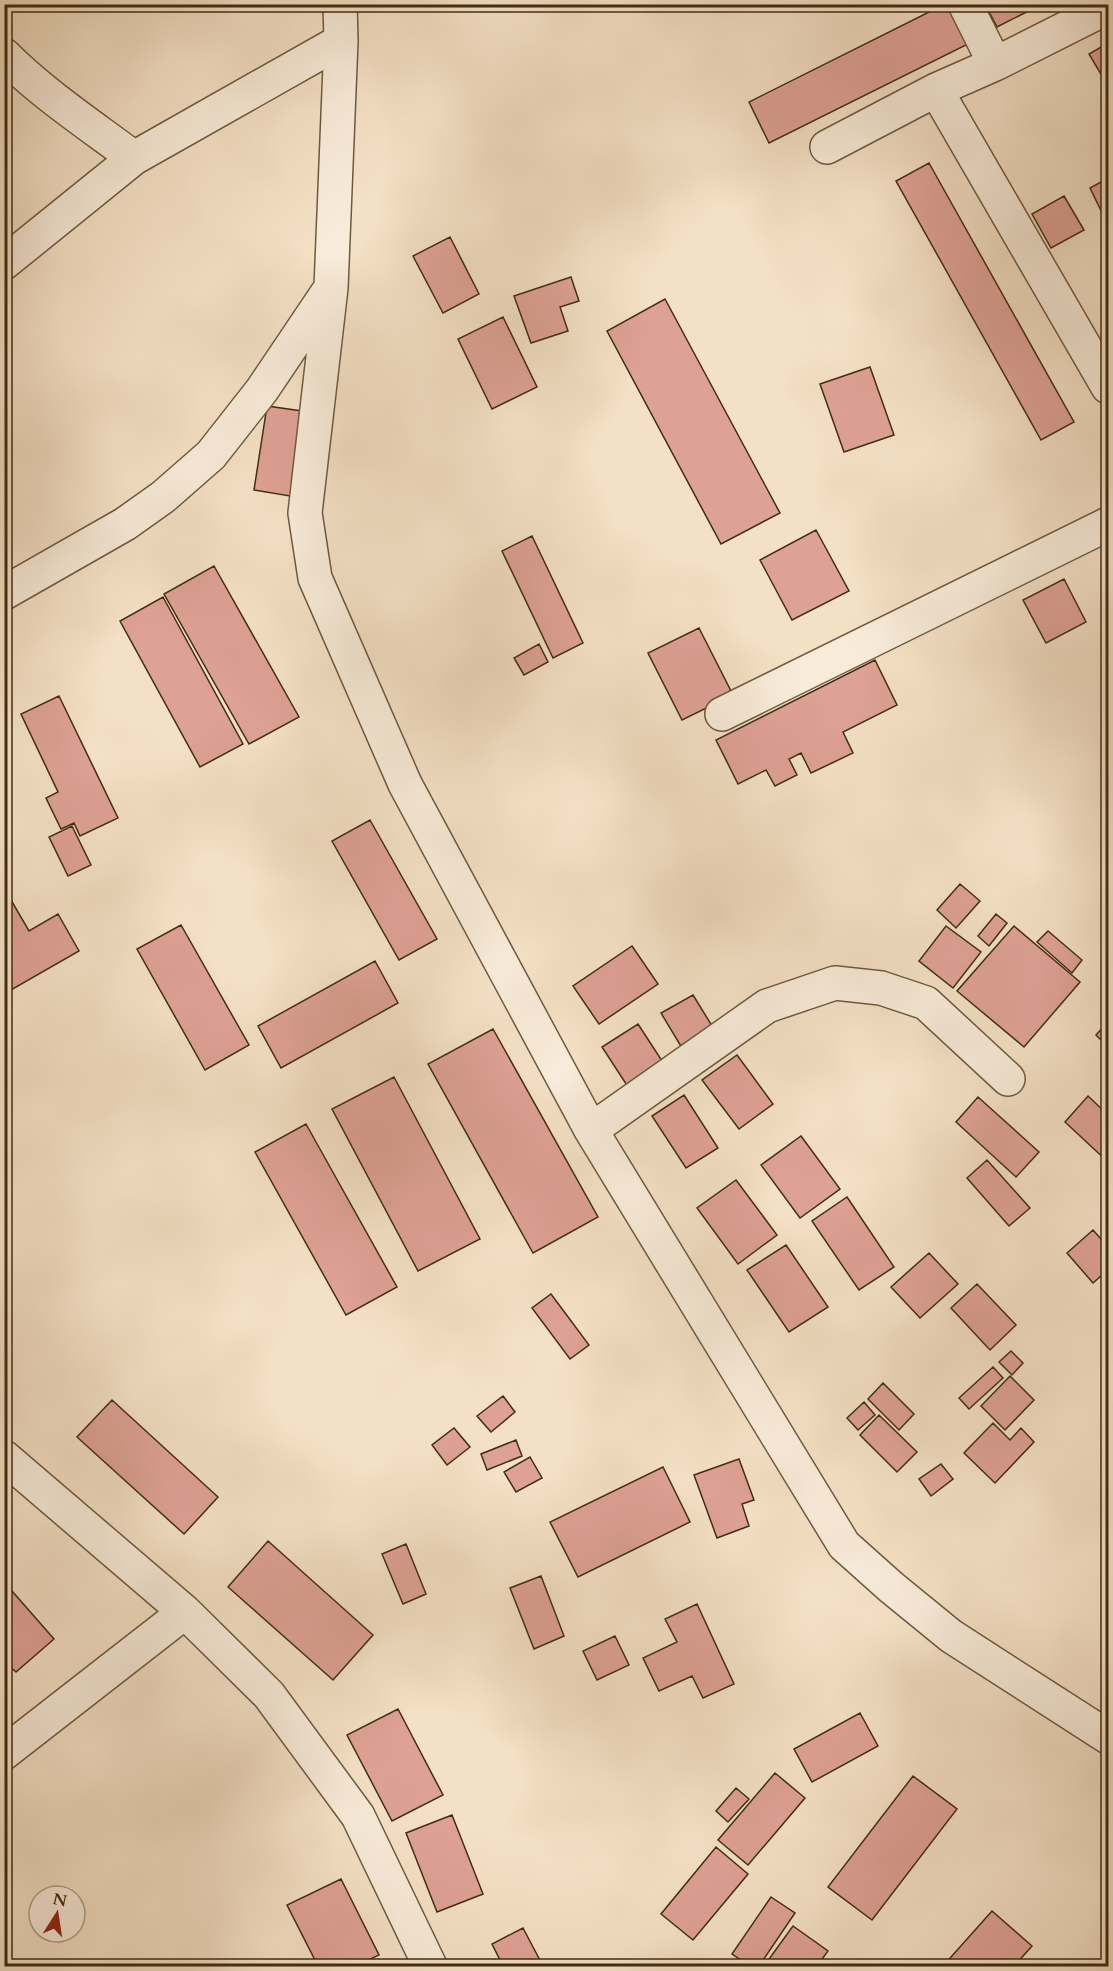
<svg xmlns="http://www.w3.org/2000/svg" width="1113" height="1971" font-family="Cardo,serif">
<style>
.building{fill:#dea195;stroke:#412d12;stroke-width:1.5}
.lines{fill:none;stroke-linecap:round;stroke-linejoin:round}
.minor-casing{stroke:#6e5a3f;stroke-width:36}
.minor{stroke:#f8ebd9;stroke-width:33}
</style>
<rect width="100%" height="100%" fill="#f4e0c5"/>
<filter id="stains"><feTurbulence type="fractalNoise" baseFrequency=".00333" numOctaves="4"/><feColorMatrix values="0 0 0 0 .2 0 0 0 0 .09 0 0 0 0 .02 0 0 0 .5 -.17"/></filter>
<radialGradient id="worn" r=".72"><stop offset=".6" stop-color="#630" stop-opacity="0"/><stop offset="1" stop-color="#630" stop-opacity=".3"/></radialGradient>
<path class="building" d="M945,4h6l19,39 -201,100 -20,-41z
M985,4h57l-45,23z
M1108,43v43l-19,-32z
M929,163l145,259 -33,18 -145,-259z
M1108,178v47l-18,-37z
M1064,196l20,34 -33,18 -19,-34z
M450,237l29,57 -36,19 -30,-57z
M571,277l8,24 -19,6 8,24 -37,12 -17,-47z
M665,299l115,214 -59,31 -114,-213z
M503,317l34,70 -45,22 -34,-70z
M870,367l24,68 -50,17 -24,-68z
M267,406l42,6 -13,85 -42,-7z
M816,530l33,61 -57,29 -32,-60z
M532,536l51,107 -30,15 -51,-107z
M214,566l85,151 -50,27 -85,-150z
M1064,579l22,43 -40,21 -23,-43z
M163,597l80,147 -43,23 -80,-146z
M699,628l34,67 -51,25 -34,-67z
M539,644l9,18 -24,13 -10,-17z
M875,660l22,45 -54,27 10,21 -42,20 -10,-20 -12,6 8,16 -22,11 -9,-16 -28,14 -22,-44z
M59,696l59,122 -38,18 -6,-13 -13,6 -15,-31 12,-6 -37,-78z
M370,820l67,119 -38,21 -67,-119z
M72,826l19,39 -23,11 -19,-39z
M960,884l20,17 -24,27 -19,-18z
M4,888l25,43 29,-17 21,37 -75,43z
M996,914l11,9 -18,23 -11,-10z
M181,925l68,120 -44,25 -68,-121z
M946,926l35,26 -28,36 -34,-27z
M1014,926l66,56 -56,65 -67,-56z
M1048,931l34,29 -10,13 -35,-31z
M632,946l26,38 -59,40 -26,-38z
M375,961l23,42 -117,65 -23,-42z
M693,995l24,39 -32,19 -24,-40z
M1108,1022v25l-12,-12z
M638,1024l28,43 -36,23 -28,-43z
M493,1029l105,188 -65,36 -105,-189z
M737,1055l36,49 -34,25 -37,-49z
M394,1077l86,162 -62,32 -86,-162z
M684,1095l34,53 -32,20 -34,-52z
M1088,1096l20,19v47l-43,-40z
M978,1097l61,55 -23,25 -60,-55z
M306,1124l91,163 -51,28 -91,-163z
M801,1136l39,53 -40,29 -39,-53z
M987,1160l43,48 -21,18 -42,-48z
M736,1180l41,55 -39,29 -41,-56z
M847,1197l47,70 -35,23 -47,-69z
M1093,1230l15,17v23l-15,13 -26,-30z
M786,1245l42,62 -39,25 -42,-62z
M929,1253l29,31 -38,34 -29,-31z
M977,1284l39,41 -26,25 -39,-42z
M551,1294l38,51 -19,14 -38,-51z
M1011,1351l12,12 -11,12 -13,-13z
M993,1367l10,11 -34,31 -10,-11z
M1010,1376l24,24 -29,30 -24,-24z
M883,1383l31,31 -15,16 -31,-31z
M503,1396l12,16 -24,20 -14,-16z
M112,1400l106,97 -34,37 -107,-97z
M864,1402l11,13 -17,15 -11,-12z
M879,1415l38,37 -20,20 -37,-37z
M993,1423l17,17 11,-12 13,14 -39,41 -31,-30z
M454,1428l16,19 -23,18 -15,-20z
M516,1440l6,16 -35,14 -6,-16z
M530,1457l12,21 -26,14 -12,-20z
M739,1459l15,41 -12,4 7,22 -32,12 -23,-63z
M941,1464l12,15 -22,17 -12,-17z
M663,1467l27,55 -112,55 -28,-55z
M268,1541l105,94 -40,45 -105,-93z
M406,1544l20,50 -23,10 -21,-50z
M541,1576l23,60 -30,13 -24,-61z
M5,1583l49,56 -38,33 -12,-11z
M697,1604l37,80 -31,14 -11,-22 -33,15 -16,-33 34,-16 -12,-23z
M615,1636l14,29 -32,15 -14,-29z
M398,1709l45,86 -51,26 -45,-86z
M860,1713l18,33 -66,36 -18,-33z
M775,1773l30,25 -57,67 -30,-25z
M913,1776l44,33 -85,111 -44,-33z
M736,1788l13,11 -21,23 -12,-11z
M452,1815l31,79 -46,18 -31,-79z
M716,1847l32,27 -55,66 -32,-26z
M341,1879l38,76 -23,11h-38l-31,-61z
M771,1897l24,16 -36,53h-9l-18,-12z
M992,1911l40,35 -18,20h-71z
M793,1926l35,25 -11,15h-53z
M523,1928l20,38h-40l-11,-22z"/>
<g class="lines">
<g class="minor-casing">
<path id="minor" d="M340,4l1,37 -10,247 -26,225 10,65 90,206 186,346 253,415 47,42 60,49 157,101
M965,4l30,60
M4,55c39,39 86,70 130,103
M936,90l172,297
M827,147l109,-57 59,-26 113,-57
M4,263l130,-105 207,-117
M4,593l121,-69 38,-27 48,-42 51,-65 66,-98
M722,714l386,-190
M591,1130l176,-124 68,-23 46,5 45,15 82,76
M4,1457l181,155 84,83 89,121 72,150
M4,1753l181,-141"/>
</g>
<use href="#minor" class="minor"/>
</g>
<rect width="1113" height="1971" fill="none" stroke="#f4e0c5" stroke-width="24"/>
<rect x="6" y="6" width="1101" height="1959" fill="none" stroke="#412d12" stroke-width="3"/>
<rect x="12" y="12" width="1089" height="1947" fill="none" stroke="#412d12" stroke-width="1.5"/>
<g transform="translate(57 1914) rotate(12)"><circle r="28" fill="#f8ebd9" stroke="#af9f89" stroke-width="1.5"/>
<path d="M0-4.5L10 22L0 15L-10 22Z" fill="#8f2418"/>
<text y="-9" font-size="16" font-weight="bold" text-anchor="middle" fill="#412d12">N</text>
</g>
<rect width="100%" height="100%" filter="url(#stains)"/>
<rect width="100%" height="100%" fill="url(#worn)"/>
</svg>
